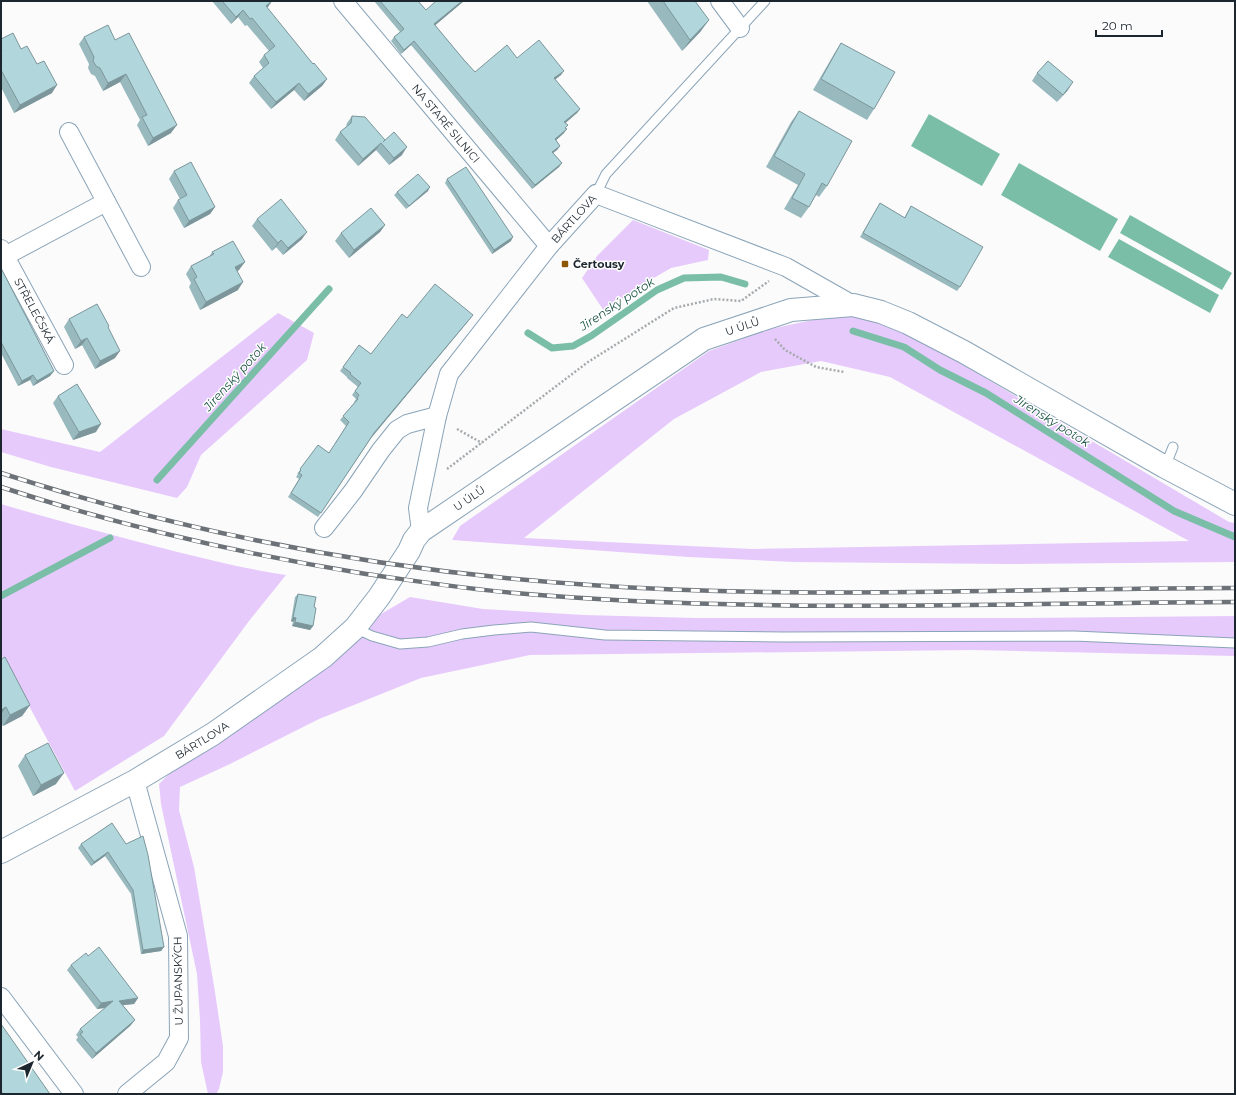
<svg xmlns="http://www.w3.org/2000/svg" width="1236" height="1095" font-family="Montserrat,sans-serif">
<style>
.green{fill:#e7cafc;fill-rule:evenodd}
.water{fill:#7bbea8}
.lines{fill:none;stroke-linecap:round;stroke-linejoin:round}
.stream{stroke:#7bbea8;stroke-width:7}
.lane-casing{stroke:#8aa4b8;stroke-width:11}
.street-casing{stroke:#8aa4b8;stroke-width:20}
.secondary-casing{stroke:#8aa4b8;stroke-width:24}
.path{stroke:#a6aaad;stroke-width:2.5;stroke-dasharray:2 2;stroke-linecap:butt}
.lane{stroke:#fff;stroke-width:9}
.street{stroke:#fff;stroke-width:18}
.secondary{stroke:#fff;stroke-width:22}
.rail-casing{stroke:#6c7277;stroke-width:4.5}
.rail{stroke:#fff;stroke-width:3;stroke-dasharray:9;stroke-linecap:butt}
.wall{fill:#98b9be}
.shaded-wall{fill:#7c969b}
.building{fill:#b1d7dd;stroke:#7c969b}
.poi-dot{fill:#8d5708;stroke:#fff;stroke-width:1.5}
.labels{text-anchor:middle;stroke-width:3;stroke-linejoin:round;paint-order:stroke}
.street-label{font-size:11px;fill:#1c262e;stroke:#fff}
.poi-label{font-size:11px;font-weight:bold;fill:#1c262e;stroke:#fff;text-anchor:start}
.water-label{font-size:12px;font-style:italic;fill:#1d5445;stroke:#fff}
</style>
<rect width="100%" height="100%" fill="#fbfbfb"/>
<path class="green" d="M633,220l76,30 -1,10 -37,8 -29,17 -38,26 -22,-33 15,-22z
M278,313l36,20 -7,27 -106,95 -14,32 -10,11 -126,-31 -50,-15v-23l99,23z
M865,315l44,18 320,189 6,1v39l-230,2 -211,-2 -106,-5 -236,-17 8,-14 249,-175 61,-22 52,-11zM821,361l69,16 299,164 -437,8 -228,-11 150,-119 87,-47z
M1,504c43,13 86,24 130,36 51,13 102,27 155,35l-37,46 -85,115 -89,55 -74,-137z
M410,597l73,12 101,6 112,3h326l213,-2v40l-263,-6 -442,5 -109,23 -102,41 -89,45 -50,23 -1,23 15,57 21,125 8,54v26l-4,17 -3,5h-8l-7,-32 -1,-42 -3,-46 -36,-170 -2,-20 19,-19 40,-21 55,-38 58,-46 38,-39z"/>
<path class="water" d="M929,114l71,40 -18,32 -71,-40z
M1019,163l99,56 -18,32 -99,-56z
M1130,215l102,58 -10,17 -102,-57z
M1119,239l100,56 -9,18 -102,-56z"/>
<g class="lines">
<path class="stream" d="M853,331l51,16 36,23 46,23 188,118 61,26
M528,333l24,15 21,-2 18,-10 66,-46 27,-12 37,-1 24,7
M157,480l172,-191
M1,596l109,-58"/>
<g class="lane-casing">
<path id="lane" d="M596,194l10,-20 159,-173
M1165,467l8,-20
M355,628l17,8 28,8 28,-2 34,-8 32,-4 37,-3 74,8 178,2 291,-1 161,7"/>
</g>
<g class="street-casing">
<g id="street">
<path id="s1" d="M343,1l206,245"/>
<path d="M720,1l20,27"/>
<path d="M69,132l72,135"/>
<path id="s2" d="M1,249l63,116"/>
<path d="M5,256l101,-54"/>
<path d="M324,528l29,-37 28,-41 16,-20 10,-6 30,-8"/>
<path id="s3" d="M421,531l-3,-23 19,-92 12,-42 100,-128 47,-52 190,73 67,38"/>
<path d="M1,997l73,97"/>
<path d="M127,1094l39,-32 13,-24 -1,-102 -43,-155"/>
</g>
</g>
<g class="secondary-casing">
<g id="secondary">
<path id="s4" d="M1,852l134,-71 78,-47 110,-77 32,-29 24,-31 30,-46 5,-11 7,-9 283,-192 87,-29 62,-5 28,7 27,11 56,29 201,115 70,37"/>
</g>
</g>
<path class="path" d="M775,339l10,11 31,17 28,5
M457,429l25,14
M447,469l141,-107 86,-54 40,-9 27,2 28,-20"/>
<use href="#lane" class="lane"/>
<use href="#street" class="street"/>
<use href="#secondary" class="secondary"/>
<g class="rail-casing">
<path id="rail" d="M1,473c191,62 389,99 589,112 215,15 430,3 645,3
M1,487c119,39 241,67 365,87 50,7 99,15 149,19 240,21 480,10 720,9"/>
</g>
<use href="#rail" class="rail"/>
</g>
<path class="wall" d="M212,1h60l-5,7 46,56 14,15 -5,7 -18,15 -10,-11 -23,19 -22,-26 5,-7 9,-8 -4,-6 5,-7 5,-4 -22,-26 -2,1 -7,-9 -7,7z
M374,1h44l8,9 38,-9 -29,24 29,35 11,12 42,-14 44,17 -6,4 25,30 -3,4 -12,10 1,5 -2,5 -8,7 4,6 -3,4 -4,3 9,10 -3,4 -27,22 -121,-144 -10,9 -10,-13 3,-4 6,-5z
M647,1h48l6,30 -19,20z
M84,37l31,3 56,93 -23,13 -11,-21 3,-5 -20,-38 -17,9 -8,-15 -4,-2 -3,-6 1,-4 -10,-20z
M1,39l20,10 16,15 15,29 -38,20 -13,-26z
M841,43l33,66 -7,11 -54,-30 21,-36z
M1037,73l31,17 -11,12 -25,-21z
M799,111l28,75 -8,11 -3,-2 -7,12 -8,11 -17,-9 14,-24 -32,-18 25,-45z
M352,116l33,24 17,15 -13,10 -13,-15 -18,16 -23,-26 5,-8 6,-5 1,-4z
M174,171l41,36 -5,7 -26,14 -11,-20 5,-8 2,-1 -11,-20z
M447,179l64,62 -19,13 -47,-71z
M428,191l-22,18 -12,-14 3,-3z
M880,203l24,15 7,-12 49,81 -3,4 -97,-54z
M257,219l45,20 -19,16 -7,-8 -4,4 -20,-25z
M385,225l-5,7 -31,26 -14,-17 6,-8z
M212,252l27,18 -2,1 1,19 -38,20 -11,-23 2,-4 -5,-9 5,-8 18,-9z
M1,268l53,103 -4,5 -17,10 -3,-6 -12,6 -17,-33z
M407,318l63,1 -98,118 -54,80 -30,-20 11,-18 -3,-2 2,-3h-1l21,-29 11,8 17,-27 -6,-6 14,-17v-1l2,-3 -4,-4 6,-8 -11,-9v-1l-7,-6 19,-26 12,9z
M69,319l40,7 -1,1 7,31 -20,11 -13,-24 -7,4 -11,-22z
M58,396l38,36 -23,8 -20,-37z
M298,594l16,13 -1,19 -3,4 -18,-4 1,-4 -2,-1 4,-24z
M1,659l29,46 -8,11 -19,10 -2,-3z
M25,755l31,29 -23,12 -15,-30z
M112,823l52,124 -3,4 -20,3 -10,-60 -26,-38 -14,10 -13,-18 3,-4z
M88,956l50,42 -4,6 -11,1 12,15 -5,6 -38,33 -16,-19 2,-3 -2,-2 4,-6 26,-21 -9,1 -30,-39 4,-5z"/>
<path class="shaded-wall" d="M272,1l-4,6 -7,6 5,-7z
M462,1h2l-32,27 2,-4z
M243,10l-5,7 -7,7 5,-7z
M709,20l-8,11 -19,20 8,-11z
M414,41l-3,4 -10,9 3,-4z
M564,71l-3,4 -10,8 3,-5z
M126,74l-6,8 -17,9 5,-8z
M327,79l-5,7 -18,15 4,-7z
M1073,82l-5,8 -11,12 6,-7z
M299,83l-5,7 -23,19 5,-7z
M57,85l-5,8 -38,20 6,-8z
M580,109l-3,4 -15,13 2,-4z
M177,125l-6,8 -23,13 5,-8z
M567,129l-3,4 -12,11 3,-5z
M381,143l-5,7 -18,16 5,-7z
M560,146l-3,4 -8,6 3,-4z
M407,147l-5,8 -13,10 5,-7z
M562,163l-3,4 -27,22 3,-4z
M430,187l-2,4 -22,18 3,-3z
M215,207l-5,7 -26,14 5,-7z
M385,225l-5,7 -31,26 5,-8z
M307,232l-5,7 -19,16 5,-7z
M513,237l-2,4 -19,13 2,-4z
M281,240l-5,7 -4,4 6,-8z
M245,262l-6,8 -9,5 5,-8z
M243,282l-5,8 -38,20 6,-8z
M473,315l-3,4 -99,119 3,-5z
M87,338l-5,7 -7,4 6,-8z
M120,351l-5,7 -20,11 5,-8z
M54,371l-4,5 -17,10 4,-5z
M33,375l-3,5 -12,6 4,-5z
M101,424l-5,8 -23,8 6,-8z
M293,617l3,1 -3,4 -2,-1z
M295,622l18,4 -3,4 -18,-4z
M30,705l-8,11 -19,10 7,-11z
M6,707l-5,7v-4z
M64,773l-8,11 -23,12 8,-11z
M108,852l-3,4 -14,10 3,-4z
M164,947l-3,4 -20,3 2,-4z
M138,998l-4,6 -20,2 5,-5z
M113,1001l-4,6 -12,2 4,-6z
M135,1020l-5,6 -38,33 4,-6z"/>
<path class="building" d="M222,1h50l-6,5 47,58 1,-1 13,16 -19,15 -9,-11 -23,19 -22,-26 15,-13 -5,-8 11,-9 -23,-28 -2,1 -7,-9 -7,7z
M380,1h38l8,9 10,-9h26l-28,23 30,36 11,12 32,-27 10,13 22,-18 25,31 -10,7 26,31 -16,13 4,3 -3,3 2,1 -12,10 5,7 -8,6 10,11 -27,22 -121,-144 -10,9 -10,-13 10,-8z
M663,1h32l14,19 -19,20z
M108,25l7,15 14,-7 48,92 -24,13 -11,-21 5,-2 -21,-41 -18,9 -8,-15 -4,-2 -3,-5 1,-4 -10,-20z
M13,33l8,16 6,-3 10,18 7,-3 13,24 -37,20 -19,-35v-18l1,-1 -1,-2v-10z
M841,43l54,29 -21,37 -53,-30z
M1048,61l25,21 -10,13 -26,-22z
M799,111l53,30 -25,45 -5,-3 -13,24 -17,-9 13,-24 -31,-18z
M352,116l13,1 20,23 -2,2 11,-10 13,15 -13,11 -13,-15 -18,16 -23,-27 11,-9z
M191,162l24,45 -26,14 -11,-21 9,-5 -13,-24z
M466,167l47,70 -19,13 -47,-71z
M418,174l12,13 -21,19 -12,-14z
M281,199l26,33 -19,16 -7,-8 -3,3 -21,-24z
M880,203l25,15 6,-12 72,41 -23,40 -97,-54z
M371,208l14,17 -31,25 -13,-17z
M233,241l12,21 -10,5 8,15 -37,20 -12,-23 3,-2 -6,-11 23,-12 -2,-2z
M1,268l53,103 -17,10 -4,-6 -11,6 -21,-39z
M435,284l38,31 -99,118 -53,80 -30,-20 11,-18 -3,-2 2,-3 -1,-1 18,-24 11,8 20,-31 -6,-6 15,-17 -1,-1 2,-3 -4,-4 6,-8 -11,-9 1,-1 -8,-6 16,-22 12,9 31,-40 5,4z
M97,304l12,22 -1,1 12,24 -20,10 -13,-23 -6,3 -12,-22z
M77,384l24,40 -22,8 -21,-36z
M298,594l18,3 -2,10 2,1 -3,18 -18,-4 1,-4 -3,-1z
M5,657l25,48 -20,10 -4,-8 -5,3v-51z
M48,743l16,30 -23,12 -16,-30z
M112,823l14,21 17,-8 5,19 16,92 -21,3 -10,-60 -25,-38 -14,10 -13,-18z
M99,947l39,51 -19,3 16,19 -39,33 -16,-19 3,-2 -3,-3 33,-28 -12,2 -30,-38 15,-12 2,3z
M1,1024l49,70h-47l-2,-3z"/>
<rect class="poi-dot" x="561" y="260" width="8" height="8" rx="2"/>
<g class="labels">
<g class="street-label">
<text dy="4" stroke="none"><textPath href="#s1" startOffset="160">NA STARÉ SILNICI</textPath></text>
<text dy="4" stroke="none"><textPath href="#s3" startOffset="360">BÁRTLOVA</textPath></text>
<text dy="4" stroke="none"><textPath href="#s2" startOffset="70">STŘELEČSKÁ</textPath></text>
<text dy="4" stroke="none"><textPath href="#s4" startOffset="920">U ÚLŮ</textPath></text>
<text dy="4" stroke="none"><textPath href="#s4" startOffset="596">U ÚLŮ</textPath></text>
<text dy="4" stroke="none"><textPath href="#s4" startOffset="230">BÁRTLOVA</textPath></text>
<text transform="translate(178 981) rotate(-91)" y="4">U ŽUPANSKÝCH</text>
</g>
<g class="poi-label">
<text x="573" y="268">Čertousy</text>
</g>
<g class="water-label">
<text transform="translate(617 304) rotate(-33)" y="4">Jirenský potok</text>
<text transform="translate(235 377) rotate(-48)" y="4">Jirenský potok</text>
<text transform="translate(1052 421) rotate(32)" y="4">Jirenský potok</text>
</g>
</g>
<rect width="1236" height="1095" fill="none" stroke="#1c262e" stroke-width="4"/>
<g transform="translate(32 1063) rotate(44)" stroke="#ffffff" stroke-width="3" paint-order="stroke">
<path d="M0-3L7 15L0 10L-7 15Z" fill="#1c262e"/>
<text y="-6" font-size="11" font-weight="bold" text-anchor="middle" fill="#1c262e">N</text>
</g>
<path d="M1096 30v6h66v-6" fill="none" stroke="#1c262e" stroke-width="2"/>
<text x="1102" y="30" font-size="12" fill="#1c262e" stroke="#ffffff" stroke-width="3" paint-order="stroke">20 m</text>
</svg>
